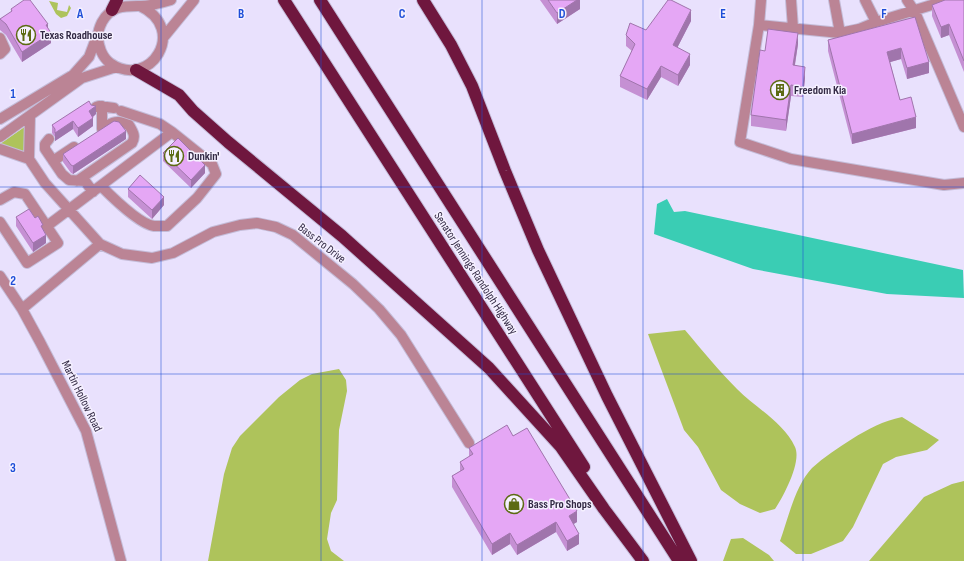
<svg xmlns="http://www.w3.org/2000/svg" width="964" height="561" font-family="'Sofia Sans Condensed',sans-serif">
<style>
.green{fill:#aec35b}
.water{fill:#3acdb4}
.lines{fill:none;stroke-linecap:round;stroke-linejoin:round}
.minor-casing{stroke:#c4bcd8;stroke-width:12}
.highway-casing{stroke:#c4bcd8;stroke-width:14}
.minor{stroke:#bb8495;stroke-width:10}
.highway{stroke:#6f173e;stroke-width:12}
.wall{fill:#c590d3}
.shaded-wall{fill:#a075ac}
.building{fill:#e5a7f5;stroke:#a075ac}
.grid{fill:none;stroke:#1d4ed8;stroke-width:1;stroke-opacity:0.55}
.labels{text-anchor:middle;stroke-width:3;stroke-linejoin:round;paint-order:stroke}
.poi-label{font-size:12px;font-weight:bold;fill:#322944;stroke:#f5f0ff;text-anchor:start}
.street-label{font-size:12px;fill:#322944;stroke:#f5f0ff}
.grid-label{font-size:13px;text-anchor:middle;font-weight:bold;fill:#1d4ed8;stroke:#f5f0ff;stroke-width:3;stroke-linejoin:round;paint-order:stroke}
</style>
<rect width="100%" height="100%" fill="#e9e1fd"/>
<path class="green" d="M49,1l9,2 -1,7 10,2 2,-7 2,3 -4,8 -6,2 -5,-4z
M26,126l-2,15 1,10 -2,2 -23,-9z
M685,330c17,20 34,41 52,59 19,19 47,34 58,58 7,15 -12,50 -20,62l-15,4 -20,-9 -19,-14 -23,-43 -14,-17 -36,-96z
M339,369l7,11 1,11 -8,39 -2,70 -6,13 -4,26 4,12 13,10h-136l16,-87 8,-26 8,-12 39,-39 21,-17 12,-6z
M902,417l37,23 -12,10 -31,7 -13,7 -30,63 -10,14 -32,13h-15l-16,-13c8,-22 15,-55 32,-73 12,-11 26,-20 40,-29 16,-10 31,-18 50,-22z
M964,481v80h-95l55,-64 28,-13z
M743,538l26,17 5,6h-51l8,-22z"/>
<path class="water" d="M667,199l7,13 11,-1 278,59 1,28 -77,-4 -134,-25 -99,-35 3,-30z"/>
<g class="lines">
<g class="minor-casing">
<path id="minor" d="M761,0l-2,25 81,8
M791,0l2,28
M834,0l6,33 19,-4 17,-7 -11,-22
M907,0l8,12 49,115
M140,6c49,23 10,85 -30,57 -8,-6 -12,-17 -12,-27 0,-5 2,-10 4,-14 9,-17 23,-16 39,-16 10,0 20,-3 30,-6
M876,22l72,-22
M759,25l-19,117 51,17 153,26 20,-2
M0,38l5,11 -5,5
M163,38l31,-38
M96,107l3,-1 15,2
M121,111l39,13 12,8
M30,116l-1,43 16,24 55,61 22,10 30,4 21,-5 40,-21 27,-7 17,-2 19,4 17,8 60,49 26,25 22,26 68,108
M0,119l73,-44 16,-18 8,-21
M102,129v-23
M0,137l82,-59 34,-11
M49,139l-4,5v5l17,25 7,6 16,1 8,11
M0,149l29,10
M53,161l21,-14
M77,181l55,-38c4,-7 1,-11 -3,-18 -8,-3 -13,-5 -21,0
M0,200l14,-8 11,2 33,49 -31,20 -27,-41
M47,226l125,-94 40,32 4,10 -19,24 -30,28c-4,0 -9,0 -13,0 -15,-2 -42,-29 -53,-40
M0,276l22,33 18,33 46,89 35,130
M22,309l78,-65"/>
</g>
<g class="highway-casing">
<path id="highway" d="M284,0l300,467
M320,0l359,561
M423,0l28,45 21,41 33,85 33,79 69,146 84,165
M112,10l5,-10
M136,70l43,25 14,16 35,31 114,94 147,132 72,79 43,62 39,52"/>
</g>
<use href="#minor" class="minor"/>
<use href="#highway" class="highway"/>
</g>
<path class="wall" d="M540,0h40v9l-23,15z
M964,0v72l-15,-37 -8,3 -9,-22v-11z
M11,9l37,20 3,14 -29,19 -16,-27 -6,-5v-11l11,-7z
M915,17l14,56 -22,6 -6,-20 -11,3 10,38 16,28 -64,16 -24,-93v-11z
M691,21l-14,27 13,17 -12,21 -17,-9 -14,23 -27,-13v-11l12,-25 -6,-5v-11l20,-5z
M798,44l-3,21 10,13 -2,19 -12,-1 -5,35 -35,-5v-11l14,-64z
M96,114l-3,3v9l-15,11 -5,-8 -18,12v-4l-3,-4v-8z
M126,139l-53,35 -2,-1 -8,-11v-8z
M163,153l42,20 -14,15 -28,-27z
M128,189l36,16 -12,14 -24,-22z
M16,217l19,1 8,12 3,13 -13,9 -17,-26z
M513,436l64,86 -4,2 6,20 -12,7 -11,-19 -39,23 -7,-11 -18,11 -40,-68v-11l8,-5v-9l9,-5v-9z"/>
<path class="shaded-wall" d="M577,0h3v9l-23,15v-11z
M691,10v11l-18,35v-11z
M48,24v10l3,-1v10l-29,19v-10l24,-27z
M949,24v11l-8,3v-11z
M798,33v11l-5,32v-11z
M901,48v11l-14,4v-11z
M690,54v11l-12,21v-11z
M929,62v11l-22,6v-11z
M661,66v11l-14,23v-11z
M805,67v11l-2,19v-10z
M791,85v11l-5,35v-11z
M96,106v8l-7,6v-9z
M916,117v11l-64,16v-10z
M93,118v8l-15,11v-9z
M73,121v8l-18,12v-8z
M126,131v8l-53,35v-8z
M205,165v8l-14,15v-8z
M164,197v8l-12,14v-9z
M46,235v8l-13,9v-9z
M577,511v11l-8,5v-11z
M556,522v10l-39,23v-10z
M510,533v11l-18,11v-11z
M579,534v10l-12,7v-10z"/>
<path class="building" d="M24,0h6l18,24 -2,1 5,8 -29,19 -16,-28 -6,-5 12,-8 -1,-2z
M548,0h29l-20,13z
M668,0h3l20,10 -18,35 17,9 -12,21 -17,-9 -14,23 -27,-13 15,-32 -9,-9 4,-12 16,7z
M945,0h19v61l-15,-37 -8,3 -9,-22z
M915,17l14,45 -22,6 -6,-20 -14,4 13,48 11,-3 5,20 -64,17 -24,-94z
M768,29l30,4 -5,32 12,2 -2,20 -12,-2 -5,35 -35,-5 9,-65 5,1z
M89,101l2,4 5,1 -7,5 4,7 -15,10 -5,-7 -18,12v-4l-3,-4z
M114,121l5,1 7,9 -53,35 -2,-1 -8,-11z
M178,138l27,27 -14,15 -28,-27z
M140,175l24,22 -12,13 -24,-21z
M29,209l6,9 3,-2 5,9 -2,1 5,9 -13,8 -17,-26z
M507,425l6,11 14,-8 50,83 -8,5 10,18 -12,7 -11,-19 -39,23 -7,-12 -18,11 -40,-68 12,-7 -4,-7 13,-8 -4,-6z"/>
<path class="grid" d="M161,0v561M321,0v561M482,0v561M643,0v561M803,0v561M0,187h964M0,374h964"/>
<defs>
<g id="restaurant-ring" transform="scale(1)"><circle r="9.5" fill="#f5f0ff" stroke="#5c6a13" stroke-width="1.5"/><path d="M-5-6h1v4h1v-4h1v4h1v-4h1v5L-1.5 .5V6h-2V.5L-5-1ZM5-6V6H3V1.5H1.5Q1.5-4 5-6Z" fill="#5c6a13"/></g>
<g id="building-ring" transform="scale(1)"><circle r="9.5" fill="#f5f0ff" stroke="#5c6a13" stroke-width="1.5"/><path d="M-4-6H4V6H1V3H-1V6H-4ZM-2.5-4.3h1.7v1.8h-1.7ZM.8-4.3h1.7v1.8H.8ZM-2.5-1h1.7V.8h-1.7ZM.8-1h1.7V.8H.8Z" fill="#5c6a13"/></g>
<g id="shop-ring" transform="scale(1)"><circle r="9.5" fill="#f5f0ff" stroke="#5c6a13" stroke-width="1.5"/><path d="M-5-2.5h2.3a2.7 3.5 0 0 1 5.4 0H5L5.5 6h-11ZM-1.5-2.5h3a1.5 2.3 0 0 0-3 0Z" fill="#5c6a13"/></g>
</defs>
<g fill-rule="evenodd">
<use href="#restaurant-ring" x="26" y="35"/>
<use href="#building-ring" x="780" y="90"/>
<use href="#restaurant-ring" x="174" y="156"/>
<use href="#shop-ring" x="514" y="504"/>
</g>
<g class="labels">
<g class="poi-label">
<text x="40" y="39">Texas Roadhouse</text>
<text x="794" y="94">Freedom Kia</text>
<text x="188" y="160">Dunkin'</text>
<text x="528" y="508">Bass Pro Shops</text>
</g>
<g class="street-label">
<text transform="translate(322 243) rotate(38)" y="4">Bass Pro Drive</text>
<text transform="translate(476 273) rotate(57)" y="4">Senator Jennings Randolph Highway</text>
<text transform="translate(82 396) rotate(64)" y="4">Martin Hollow Road</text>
</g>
</g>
<g class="grid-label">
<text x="80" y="18">A</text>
<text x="241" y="18">B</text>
<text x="402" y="18">C</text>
<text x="562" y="18">D</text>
<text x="723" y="18">E</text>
<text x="884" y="18">F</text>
<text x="13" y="98">1</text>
<text x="13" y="285">2</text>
<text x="13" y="472">3</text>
</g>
</svg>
